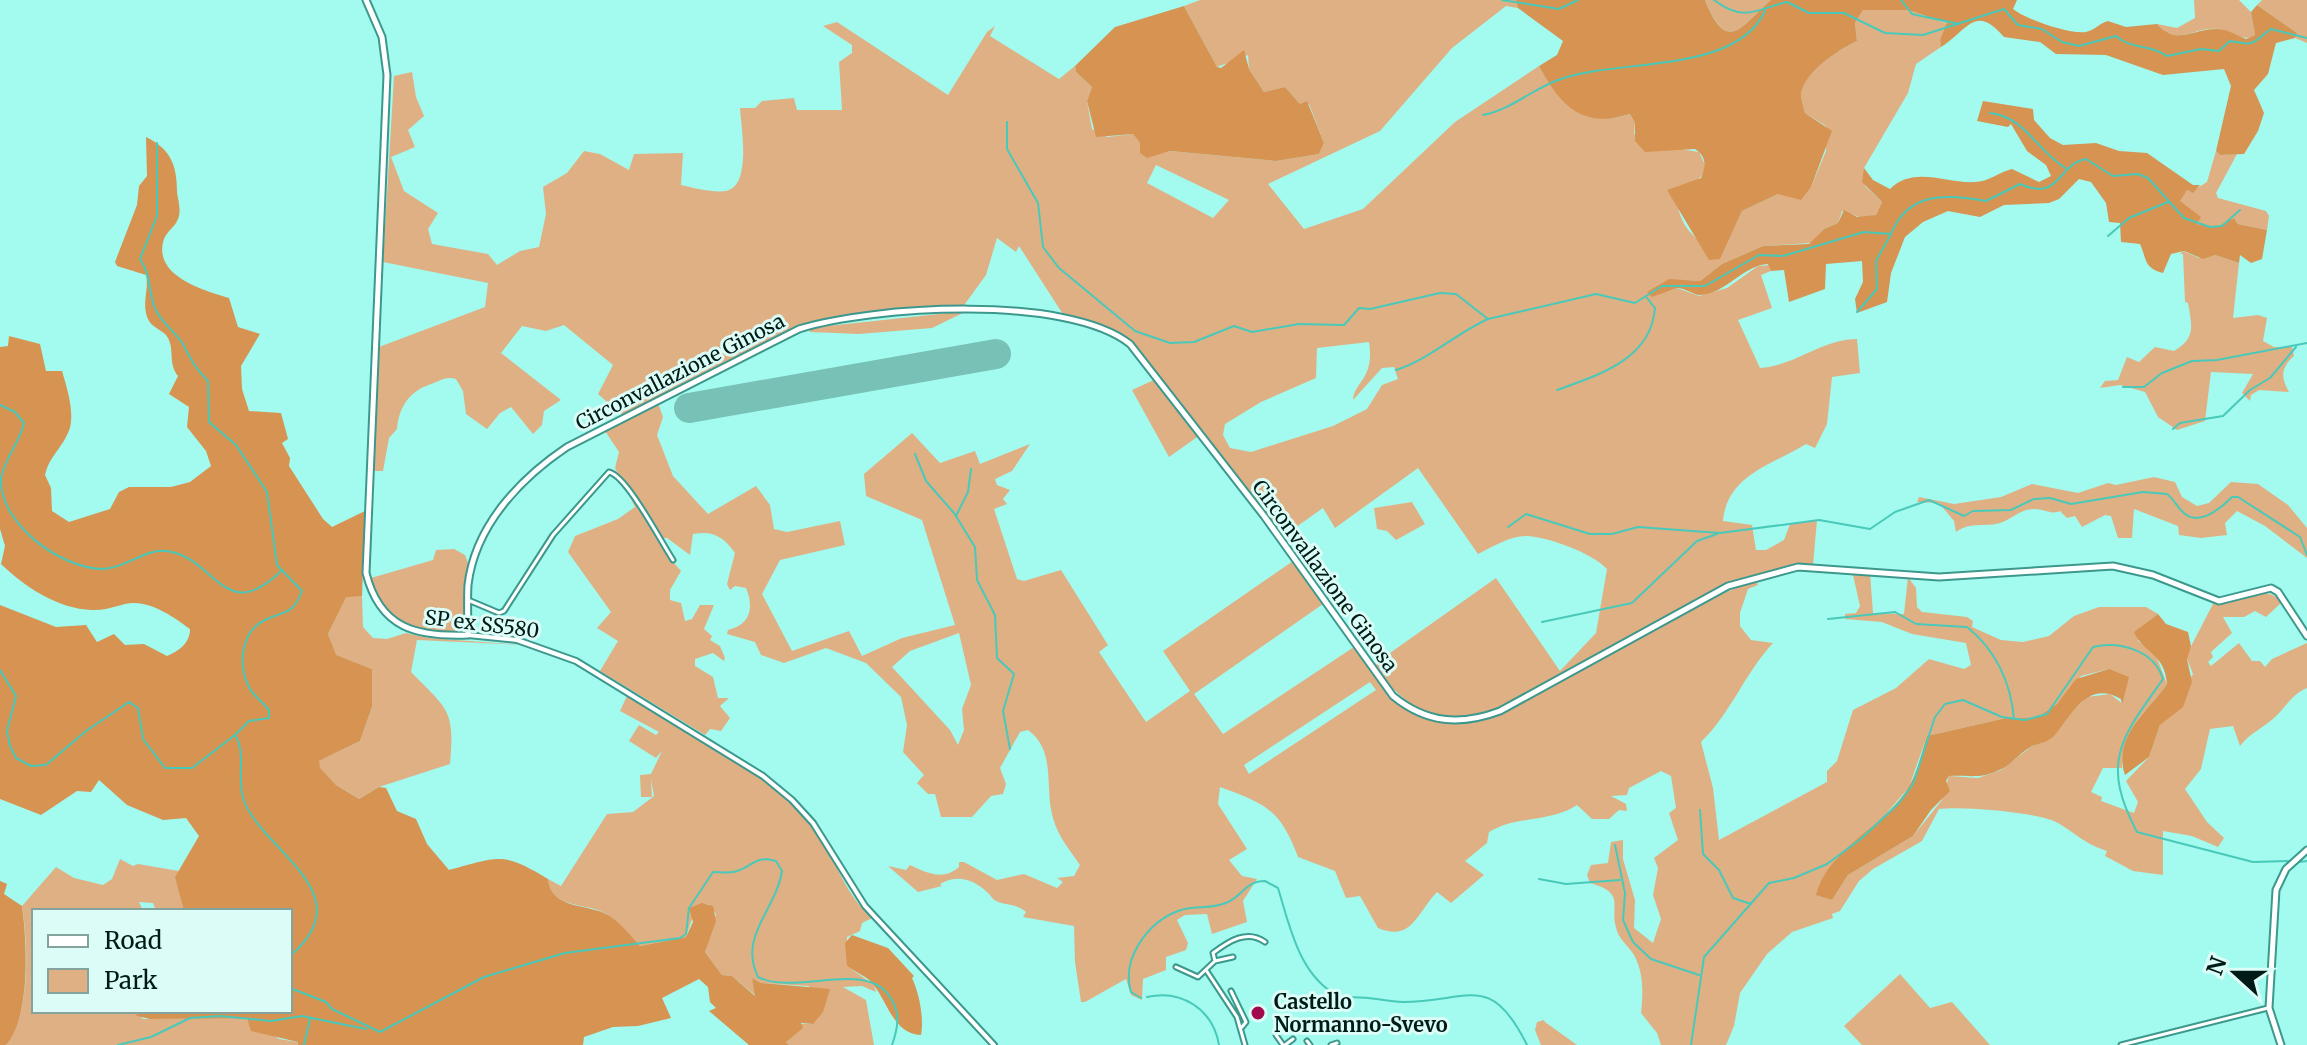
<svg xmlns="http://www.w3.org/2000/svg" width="2307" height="1045" font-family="Merriweather,serif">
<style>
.green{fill:#e0b085;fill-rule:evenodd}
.forest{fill:#d69352}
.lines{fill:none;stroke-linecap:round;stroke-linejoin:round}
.stream{stroke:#48c9b9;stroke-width:2}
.runway{stroke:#78c1b6;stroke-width:30}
.minor-casing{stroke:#3c988c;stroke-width:7}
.tertiary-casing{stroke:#3c988c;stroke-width:8}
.secondary-casing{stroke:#3c988c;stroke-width:9}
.minor{stroke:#fff;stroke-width:3}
.tertiary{stroke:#fff;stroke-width:4}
.secondary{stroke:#fff;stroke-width:5}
.poi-dot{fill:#a10a4d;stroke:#dcfdf7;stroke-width:3}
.labels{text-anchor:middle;stroke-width:6;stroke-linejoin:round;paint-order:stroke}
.street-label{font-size:20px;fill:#001b17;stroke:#dcfdf7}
.poi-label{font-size:20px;font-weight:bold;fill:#001b17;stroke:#dcfdf7;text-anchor:start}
</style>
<rect width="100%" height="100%" fill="#a2fbee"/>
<path class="green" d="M1200,0h316l2,8 -12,-2 -54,42 -72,83 -112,53 36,45 59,-20 92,-87 84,-56c19,36 52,62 91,48l5,9 -1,11 26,17 14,-3 25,4 7,15c-6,15 -12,16 -28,19 -5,37 15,51 42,72l22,-47 36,-17 33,-7 15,-36v-25l-21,-13c-1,-5 -4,-14 -4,-19 4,-24 37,-44 56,-53l-2,-18 8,-13h45l40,14 -8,16 1,7 -25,17 -8,29 -44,75 1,18 17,16 -6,13 -14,3 -20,-7 -4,12 -14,6 -12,14 -49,3 -41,18 -22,17 -18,-1 -24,14 19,-6 22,8 28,-8 31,-22 12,-1 1,6 -10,4 11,33 -34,12 22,48c35,-2 62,-29 97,-29l3,34 -28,4 -5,47 -12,24 -9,-4c-34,21 -79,31 -83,77l29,4 4,25h10l18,-10 6,-16 27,-4 -4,45 -38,4 -51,17 -221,120c-61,24 -92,9 -130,-41l123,-87 64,93 36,-38 11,-64c-15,-16 -58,-32 -81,-33 -16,0 -34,11 -48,18l-60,-86 -83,60 -12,-20 -41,29 -149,-194 -12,-10 -55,-14 -47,-73 -3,6 -19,-14 -11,37 -24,33 -136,12 -24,6 -178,91 -26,-23 15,-29 -49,-40 -18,6 -24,-5 -21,27 60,47 -17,11 -2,14 -9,9 -22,-27 -11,6 -13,16 -21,-15 -3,-23 -7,-12c-11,-3 -15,2 -25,5 -21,7 -32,22 -34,45l-8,9 -6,33h-9l5,-124 106,-40 3,-24 -105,-21 11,-186 18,-4 4,25 8,19 -16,14 7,17 -24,10 13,34 34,22 -10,16 4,15 56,10 9,11 23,-14 19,-4 7,-33 -3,-27 24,-14 17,-22 16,3 29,16 5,-16 49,-1 -2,32c13,3 32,8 45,6 26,-5 15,-64 14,-83h15l7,-7 32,-3 3,12h45l-3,-48 13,-9v-8l-29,-19 14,-4 111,73 39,-63 8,-6 -5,10 69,43 16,-13 1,6 16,15 -5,14 5,28 15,8 26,-3 7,9v10l7,4 23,-6 106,10 43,-7 5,-11 -15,-39h-9l-15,-17 -21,5 -15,-23 -1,-14 -31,12 -33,-61zM1156,165l73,35 -16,18 -66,-35zM1369,342c6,37 -15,40 -16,58l29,-32 12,-1 4,12 -16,6 -15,24 -34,17 -82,26 -21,-4 -7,-13 2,-11 36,-22 55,-24 1,-30z
M1705,0h66c-29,23 -42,58 -66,0z
M2194,0h45l12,12 4,23c-12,8 -24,-4 -37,-6 -24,-3 -41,19 -61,-5l20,4 18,-10z
M2262,0h45v43l-12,-5 2,-5 -40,-28z
M2216,151l4,4 17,-1 -21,39 2,5 48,13 3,5 -2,14 -29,-6 -4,-6 -18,9 -19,-3 2,-3 -20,-20 8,-11 4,2 16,-10z
M2183,251l16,7 16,-3 24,8 -6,55 25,-3 9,3 -4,23 11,6h18l2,9c-14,12 -13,22 -5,36l-30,-2 -8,5 -1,6 -8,-8 11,-19 -42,-2 -6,49 -28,9 -19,-13 -13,-25 -25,-7 -20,3 5,-7 13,-1 9,-23 12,5 16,-15 19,4c22,-13 18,-25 14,-48l-3,-1 -2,-48h-3z
M967,311l-35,17 -73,6 -49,-2 -1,-4z
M1156,379l44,56 -31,22 -37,-67z
M658,403l5,14 -6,18 16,41 35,38 48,-28 14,19 4,24 13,3 53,-11 5,24 -65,15 -18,34 30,57 57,-20 13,25 40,-18 53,-13 -33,-105 -56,-24 -2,-22 48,-41 28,30 35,-12 5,13 50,-20 -18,27 -17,8 2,6 13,5 -7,9 4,5 -13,5 23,70 7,2 37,-11 47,75 -9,7 47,70 44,-31 -27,-40 130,-90 30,43 -129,90 29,40 131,-87c33,46 66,88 128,73l224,-119 50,-22 2,6 -10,4 -8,24v13l11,14 22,3c-28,30 -42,70 -72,99l12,46 6,52 108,-58v-11l10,-10 16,-51 43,-22 33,-29 35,10 7,-4 -5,-22 -54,-9 -30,-12 -37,-3v-5l11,-1 4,-7 -7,-31 17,-2 3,40 31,1 4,-37 8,11 1,19 5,5 45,5 6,4 -1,6 29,13 22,2 26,-6 25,-20 25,-9h47l12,7 -13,10 -7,17 17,12 12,31c-20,27 -47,46 -45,84h-19l-12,24 11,5 -1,4 33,12 4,-11 -12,-21 23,-24 11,-32 33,-51 -7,-18 28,-54c24,2 49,-21 68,0l-16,15 -11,-6 -11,6h-21l9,16 -21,19 2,5 -5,5 3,4 28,-23 13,18h8l5,6 7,-8 35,-16v45c-15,6 -21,19 -33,30 -11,10 -24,15 -34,28l-7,-20 -23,3 -9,40 -16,20 22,33 17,16 -6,9 -26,-11 -29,-5v44l-30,-4 -28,-15 2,-5c-23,-7 -34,-20 -51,-29 -22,-10 -93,-16 -117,-13l-17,32 -49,28 -14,12 -19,30 -8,3 1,4 -41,14 -25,22 -27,39 -6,33 -8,19h-65l-4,-12 -16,-20c2,-19 3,-38 -6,-56 -4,-9 -14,-15 -18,-26 -9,-26 11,-37 -27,-48l-3,-8 4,-10 17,-2 3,-21 12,-2v19l12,41 -1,28 19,15 8,-24 -8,-24 5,-27 -4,-10 24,-18 -9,-27 7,-5 -5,-32 -10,-5 -32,17 -2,7 -16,1 15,8 1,7 -8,-1 -10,9h-17l-15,-14c-27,18 -60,10 -88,27l-2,11 -22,18 19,14 -33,28 -14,-11c-21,22 -25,50 -59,36l-18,-32 -14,2 -11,-27 -37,-14c-18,-48 -32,-53 -78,-70l-2,17 29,45 -18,11 13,16 15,3 -14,22 4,21 -35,12 -5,-20 -22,1 -8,5 11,23 -2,7 -20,7v13l-23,9 -1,21 -11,-5 -5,-16 -41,23h-4l-6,-40 -1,-36 -51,-9 3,-5c-10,-9 -19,-6 -30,-11 -4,-2 -5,-6 -9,-9 -14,-13 -30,-18 -47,-8l2,2 -24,6 -30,-26 18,4 4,-5c17,8 33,16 49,2v-5h5l33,18 27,-6 33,14 6,-6 -6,-4 17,-2 6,-11c-10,-15 -22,-28 -27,-47 -9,-29 4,-67 -25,-88l-8,2 -20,36 6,16 -3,10 -12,2 -19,21h-31l-6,-23h-7l-11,-11 7,-8 -21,-23 4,-27 -6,-28 -35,-34 -40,-15 -42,15 -23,-8 -6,-13 -28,-8 1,-4c23,-5 26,-23 18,-42l-11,-2 -5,4 -3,-6 8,-31c-11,-16 -22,-23 -42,-19l-3,21 -23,-17h-5l5,9 -4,3 18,21 -11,19v10l11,3 4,18 7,-2 8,-14h14l-10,24 8,7 -2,4 10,6 5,12 -1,3 -11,-8 -18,6v7l18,11 5,21h11l-9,8 10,12 -9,13 -11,-2 -5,6 -105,-64 18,-30 -21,-13 14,-16 -43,-60 7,-16 43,-17 17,-12 -20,-39 4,-16 -14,-21zM959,633l12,52 -9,24 2,21 -6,15 -8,-15 -58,-63 18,-16zM2109,669l14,35 -13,-10 -23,3 -24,23 -9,15 -22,11 -31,24 -23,8 -29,-2 -7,24 -29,36 -65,39 -16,25 -13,-5 18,-38 48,-42 24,-28 18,-51 79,-18h30l21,-14 24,-28zM1370,682l6,8 -127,84 -5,-9z
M2154,477l21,5 7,15 15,9 12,-3 22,-21 27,2 30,21 19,23v30l-42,-32 -28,-15 -12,12 2,12 -26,3 -22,-3 -1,-9 -44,-17 -2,29h-14l-7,-22 -6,-1 -23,12 -7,-11 -8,2 -7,-7c-9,4 -16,-2 -25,-2 -14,0 -19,7 -30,12 -16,8 -33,-1 -49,11l-2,-11 -15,-18 -22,-1 2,-5 35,7 47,-7 31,-13 46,9 30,-10 8,2z
M1412,502l13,22 -29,16 -9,-9 -10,-2 -3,-21z
M454,549l11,6 3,8 -3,60 -5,7c-39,12 -80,-13 -89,-52l62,-18 3,-10z
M346,596h16l1,31 10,11 14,1 19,-6 22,5 96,7 -107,-5 -6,32c37,38 44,37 39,92l-71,23 -20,12 -23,-14 -17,-17v-7l41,-20 12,-34v-38l-37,-14 -7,-21z
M627,696c61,36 137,68 182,124 24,31 33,72 63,98l-10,5 -2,8 -13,6v29l27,19 2,7 -14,-6 -19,1 23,13 8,45h-85l-3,-3 14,-18h13l-4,-38 -48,-3 -9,-5 4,18 -24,-20 -10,-1 -17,-23 11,-38 -8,-10 -12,3 -10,30 -46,9c-9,-10 -21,-22 -32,-31 -20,-14 -57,-4 -60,-36l13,7 46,-72 26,-2 21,-16 -3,-17 1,18h-11l-1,-22 11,-1 11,-23 -6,7 -27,-17 10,-16 17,10 3,-3 -39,-21z
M120,859l13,7 5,-2 41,7 -3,7 8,33h-28l-3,-8 -14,-1 4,9h-109v100h100l9,8h7l92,-2 37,22 19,3v3h-292c25,-30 22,-103 16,-139l34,-39 18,11 29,7 9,-6z
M1900,974l30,34 22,-6 38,43h-128l-18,-19z
M1544,1020l1,2 32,23h-36l-6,-15 2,-8z"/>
<path class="forest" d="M1516,0h189c23,58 38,23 66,0h246l-4,9c12,10 58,26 73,23 9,-2 14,-9 22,-11l18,6 31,-3c19,22 35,5 59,5 11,0 20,6 30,10l9,-4 -4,-23 6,-7 40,28 -2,5 -19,5 -8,31 -14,16 10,23 -6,18 -14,23 -24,1 -4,-4 15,-65 -7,-17 -61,6 -57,-20 -50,-1 -16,-12 -36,-5c-29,-34 -36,-7 -63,10l-1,-7 7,-17 -39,-13h-45l-8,13 2,18c-19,9 -52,30 -56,53 0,5 3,14 4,19l27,18 -21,56 -10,13 -23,-6 -36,17 -22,48 -11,1 -42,-70 34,-12c5,-12 6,-21 -6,-29l-50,3 -10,-11v-18l-5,-9c-47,15 -69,-7 -91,-48l18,-11 6,-14 -45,-33z
M1184,6l33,61 4,1 23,-18 5,19 15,23 21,-5 15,17 7,-3 17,42 -5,11 -43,7 -106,-10 -23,7 -7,-5v-10l-7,-9 -37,3 -9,-36 5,-14 -16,-15 -1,-6 40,-39z
M1983,101l50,8 1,11 16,18 13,7 33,-2 23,8 28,2 46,32h7l-7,8 -6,-3 -7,11 21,16 -4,7 19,3 18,-9 4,6 29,6 -5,29 -11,4 -11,-8 -1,8 -24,-8 -12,4 -19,-8 -13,3 -8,19c-19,-5 -16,-13 -23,-29l-19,-2 -1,-19 -11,-1 -3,-19 -15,-21 -12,-3 -20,20 -10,4 -45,2 -24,12 -32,-6 -25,11 -18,15 -14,36 -4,29 -30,11 -2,-14 8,-17 -1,-21 -36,3 -1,25 -36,13 -5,-32 -13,1 -3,-7c-25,1 -42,30 -68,31 -4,1 -15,-7 -23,-7l-25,9 -5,-5 22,-13 31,2 22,-17 41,-18 46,-2 15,-15 14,-6 6,-13 13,7 19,-2 6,-13 -20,-20 2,-14 9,12 17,9c24,-24 57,-5 85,-7 13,0 24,-10 37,-13l27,13 12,-6 -5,-11 -19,-14 -16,-27 -3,3 -31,-6z
M146,137c25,12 31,29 31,54 0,6 5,19 1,28 -3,8 -11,12 -14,20 -12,37 39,51 65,59l9,29 22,7 -19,32 1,23 7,22 32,2 7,26 -6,4 8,15 -1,8 34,53 9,8 33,-16 -3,85 -16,1 -18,37 8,21 36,14v38l-12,34 -41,20 1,7 16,17 23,14 20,-12 7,1 11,23 19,8 11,25 22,26c51,-13 52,-19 99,9 3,31 39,24 60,36 12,7 23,21 32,31l46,-9 7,-15 -4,-14 13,-5 11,3 3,15 -11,31 17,23 10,1 23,20 -3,-18 9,5 69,6 -7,23 -10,12 -12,-1 2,5 -17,14 3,3h-40l-40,-34 7,-3 -6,-6 -2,-15 -9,-8 -37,19 9,20 -33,8 -25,1 -29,10 -1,8h-285v-3l-47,-11 -4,-13 -97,1 -13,-3 -3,-5h156v-100h-106l-9,-34 24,-41 -13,-18 -23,2 -36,-15 -28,-25 -8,12 -14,-1 -36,24 -41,-16v-194l56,22 30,-2 11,17 17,-8 11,11 19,-1 23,12c12,-5 23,-13 23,-27 -15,-11 -36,-26 -56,-26 -13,0 -25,8 -42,7 -34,-1 -67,-23 -91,-46l4,-18 -5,-17v-182l8,-1 1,-10 31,8 6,27h16c5,17 15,47 5,64 -7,15 -18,22 -22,40l6,13 1,23 17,11 41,-13 9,-17 10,-5h42l19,-5 21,-16 -5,-15 -19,-24 2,-20 -20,-13 9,-18c-11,-14 -2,-28 -12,-41 -8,-8 -17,-8 -20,-22 -3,-13 3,-25 0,-38l-29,-9 -2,-4 22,-57 2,-19 8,-10z
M2158,614l8,10 22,8 3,14 -4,13 5,23 -9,25 -23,18 -11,32 -24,18c-13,-38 23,-64 42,-91 -2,-31 -25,-32 -33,-52z
M2109,669l20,8 -7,28 -1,-6c-34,-20 -50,17 -67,37 -7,7 -15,7 -22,10 -13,7 -21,20 -35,25 -17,8 -29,4 -48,5l-3,5 4,10 -19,19 -18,26 -65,39 -16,25 -16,-5c11,-43 59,-64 85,-97 15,-18 19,-40 26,-62l79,-18h30l21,-14 19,-25z
M0,881l7,3 -3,10 18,12c5,35 9,111 -16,139h-6z
M852,935l36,13 26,28 -2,2c8,17 12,42 9,57 -27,-1 -33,-32 -48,-51 -5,-7 -18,-12 -26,-18l-2,-23z"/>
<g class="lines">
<path class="stream" d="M1502,0l57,9 19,-9
M1714,0c30,23 43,9 73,2l22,11h35l41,20 38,2 81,-26 14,16 24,4 20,13 17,4 37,-10c16,14 34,8 51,20l34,-7 18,2 11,-10c27,5 20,3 41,-12l36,9
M1901,0l11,14 47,10
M1990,113c36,4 47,39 77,56
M1483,115c30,-6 50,-27 78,-36 58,-21 174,-4 204,-68
M1007,122v27l31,54 5,44 16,21 76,63 35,12 24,-1 40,-16 18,6 47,-8 45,1 15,-17 11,1 70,-16 16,1 32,25 108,-25 39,9 27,-17h43l54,-31 24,1 81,-24 27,2c17,-43 56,-40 95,-33l34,-17c41,18 37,-20 66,-25l27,17 25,-2 10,4 36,40 26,9 12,-1 18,-16
M157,143v73l-17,43c11,16 8,30 14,47 6,17 22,25 30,40 7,14 12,23 24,35l1,41 27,23 31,47 10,73 25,26c-10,25 -17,19 -37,29 -26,12 -28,51 -13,72 5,6 12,12 17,18v8l-20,3 -14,14c12,19 1,44 9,66 20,51 120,93 46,155
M2108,236l21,-18 39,-16
M1857,312l20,-23 -1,-28 15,-27
M1396,370c34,-11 59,-36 92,-51
M2123,387h21l18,-14 30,-12 25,-1 90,-17
M1557,390c41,-15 94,-30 98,-82l-8,-10
M0,405l15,7 9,11c-4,19 -20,36 -23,56 -1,46 60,89 101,90 22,0 42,-20 64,-18 49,5 58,76 115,20
M2173,429l7,-6 43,-7 27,-26 20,-12 26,-31
M915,454l11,27 28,32 21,34 2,33 18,35 2,43 17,16 -11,37 7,38
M956,516l12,-24 3,-23
M1508,527l18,-13 64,20h22l26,-7 82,6 99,-13 51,9 25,-17 34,-12 35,16 9,-5 38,-1 23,-11 16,-1 21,6 72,-12 24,2c8,6 11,15 18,20 16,12 36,-6 47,-17h6l62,40 7,18
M1828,619l67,-7 21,12 51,3c28,22 44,55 47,92
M1542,622l90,-19 65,-62 20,-7
M0,670l16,26 -9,35 3,15 6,12 15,8 15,-1 40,-34 43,-29 9,6 5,31 22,29h27l43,-33
M1700,810l3,44 16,16 14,28 18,6
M1615,845l10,48 -2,27 10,22 18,17 48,16
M2299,862l8,-1
M1539,879l27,5 54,-4
M290,988l36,14 6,7 48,23 104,-55 81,-24 115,-15 6,-4 3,-26 24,-36c6,0 14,1 20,0 17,-3 23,-18 43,-11l6,10c-6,39 -44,65 -24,106 37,19 108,-18 132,20 11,16 8,31 2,48
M1147,997c34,-8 66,12 72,48
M1141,998l-10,-6c-10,-33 16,-69 47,-81 16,-6 34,-1 50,-9 15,-7 18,-21 37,-21l13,7c12,39 21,87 60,108
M1341,998c23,-3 40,3 62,4 65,0 87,-32 124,43
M118,1045l33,-8 39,-19 30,-2 51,5 31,-5 64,13
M304,1045l6,-26
M1691,1045l13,-88 65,-74 25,-5 33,-14 35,-26 37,-35 14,-19 22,-67 10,-13 18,-4 39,17 23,3 22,-6 46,-67c27,-6 61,3 70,32 -42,59 -63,83 -26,153l116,30 39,-1"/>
<path class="runway" d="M689,408l307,-54"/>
<g class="minor-casing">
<path id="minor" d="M468,600l31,13 5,-2 49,-76 56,-63c18,4 52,70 64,88
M1215,961l-2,-8c16,-12 34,-24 52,-11
M1176,967l22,10 17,-16 18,-4
M1206,970l31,47 8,28
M1231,991l15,31 -4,5
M1276,1035l7,10
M1307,1041l3,4
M1285,1045l8,-6
M1331,1045l6,-2
M2121,1045l147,-37"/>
</g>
<g class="tertiary-casing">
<path id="tertiary" d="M468,635l49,5 59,21 187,115 29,24 21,23 52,83 129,139"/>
</g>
<g class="secondary-casing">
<path id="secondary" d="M366,0l16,37 5,38 -21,498c14,56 51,64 102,62 0,-16 -1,-34 0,-50 7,-60 53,-107 99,-138l232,-118c74,-23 268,-35 331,15l134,172 129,180c33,27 67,30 107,15l228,-125 70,-19 141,10 174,-11 40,9 66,26 52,-13 7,4 29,44
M2281,1045l-12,-37 7,-118 10,-21 21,-19"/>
</g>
<use href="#minor" class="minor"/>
<use href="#tertiary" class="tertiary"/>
<use href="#secondary" class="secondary"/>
</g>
<circle class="poi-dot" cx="1258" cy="1013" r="8"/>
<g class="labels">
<g class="street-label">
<text transform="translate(680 372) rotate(-27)" y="7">Circonvallazione Ginosa</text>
<text transform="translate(1325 576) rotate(54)" y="7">Circonvallazione Ginosa</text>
<text transform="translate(482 624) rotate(7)" y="7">SP ex SS580</text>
</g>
<g class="poi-label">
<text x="1274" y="1009">Castello<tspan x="1274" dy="23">Normanno-Svevo</tspan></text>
</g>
</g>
<rect x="32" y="909" width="260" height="104" fill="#dcfdf7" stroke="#84a39d" stroke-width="2"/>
<rect x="48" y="935" width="40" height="12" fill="#ffffff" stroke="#84a39d" stroke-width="2"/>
<text x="104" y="949" font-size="24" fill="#001b17">Road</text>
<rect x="48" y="969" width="40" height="24" fill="#e0b085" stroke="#84a39d" stroke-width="2"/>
<text x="104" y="989" font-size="24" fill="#001b17">Park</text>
<g transform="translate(2235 973) rotate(291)" stroke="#dcfdf7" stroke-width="6" paint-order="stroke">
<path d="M0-6L14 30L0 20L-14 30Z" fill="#001b17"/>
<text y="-12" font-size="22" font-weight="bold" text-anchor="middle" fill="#001b17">N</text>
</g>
</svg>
